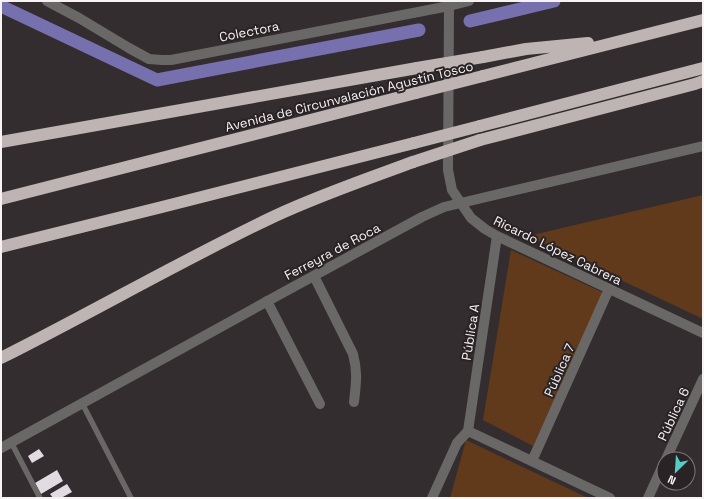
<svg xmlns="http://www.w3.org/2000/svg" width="704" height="499" font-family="'Space Grotesk',sans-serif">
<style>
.green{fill:#603a1b}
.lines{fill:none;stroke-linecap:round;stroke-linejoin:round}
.canal{stroke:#7770ae;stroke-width:13}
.building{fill:#e1dce2}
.service{stroke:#6a6767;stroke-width:5.5}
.minor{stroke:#6a6767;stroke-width:10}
.tertiary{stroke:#6a6767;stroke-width:10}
.motorway{stroke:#bdb4b3;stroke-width:12}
.motorway-bridge{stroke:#bdb4b3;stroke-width:12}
.labels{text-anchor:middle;stroke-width:4;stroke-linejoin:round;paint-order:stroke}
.street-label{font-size:13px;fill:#f7f2f4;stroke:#292325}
</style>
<rect width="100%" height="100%" fill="#332d2f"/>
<path class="green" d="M703,195v124l-175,-83z
M511,250l93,43 -71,153 -50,-26z
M466,440l122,58h-138z"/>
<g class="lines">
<path class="canal" d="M1,6l156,74 262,-50
M470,21l84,-20"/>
</g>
<path class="building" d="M39,449l5,7 -12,7 -4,-7z
M57,470l6,11 -22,13 -6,-11z
M67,484l5,8 -11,6h-8l-3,-4z"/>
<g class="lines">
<path class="service" d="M82,403l49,95
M11,442l29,56"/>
<path class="minor" d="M449,6l-1,164 4,20 19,28 14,11 12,7 206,97
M314,276l39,78c5,19 3,29 1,48
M267,301l53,103
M468,431l142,67
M666,459l37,-80
M532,461l77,-172
M432,498l25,-55 11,-12 29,-195
M648,498l16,-35"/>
<path class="tertiary" d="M47,1l32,17 50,30 20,11 13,1h9l278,-54 20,-5
M1,448l283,-156 138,-75 22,-10 259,-61"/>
<path class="motorway" d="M483,57l43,-8 62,-6
M483,76l220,-56
M480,126l223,-58
M480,140l215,-56 8,-3
M1,142l416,-74
M1,199l415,-106
M1,247l161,-40 252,-64
M1,358c92,-46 181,-98 274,-142 45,-21 92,-37 138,-54"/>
<path class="motorway-bridge" d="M417,68l66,-11
M416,93l67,-17
M414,143l66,-17
M413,162l67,-22"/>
</g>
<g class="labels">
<g class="street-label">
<text transform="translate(249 31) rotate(-11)" y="5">Colectora</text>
<text transform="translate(349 96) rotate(-14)" y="5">Avenida de Circunvalación Agustín Tosco</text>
<text transform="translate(558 250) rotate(26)" y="5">Ricardo López Cabrera</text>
<text transform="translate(332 251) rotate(-28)" y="5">Ferreyra de Roca</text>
<text transform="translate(470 332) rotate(-81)" y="5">Pública A</text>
<text transform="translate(559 370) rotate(-66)" y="5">Pública 7</text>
<text transform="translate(673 414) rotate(-65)" y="5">Pública 6</text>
</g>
</g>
<rect width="704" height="499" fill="none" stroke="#f7f2f4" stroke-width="4"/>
<g transform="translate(676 471) rotate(205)"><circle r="19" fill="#292325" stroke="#7b7678"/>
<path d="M0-3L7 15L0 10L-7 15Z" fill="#54cdc7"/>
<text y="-6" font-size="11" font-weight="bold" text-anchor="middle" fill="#f7f2f4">N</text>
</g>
</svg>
